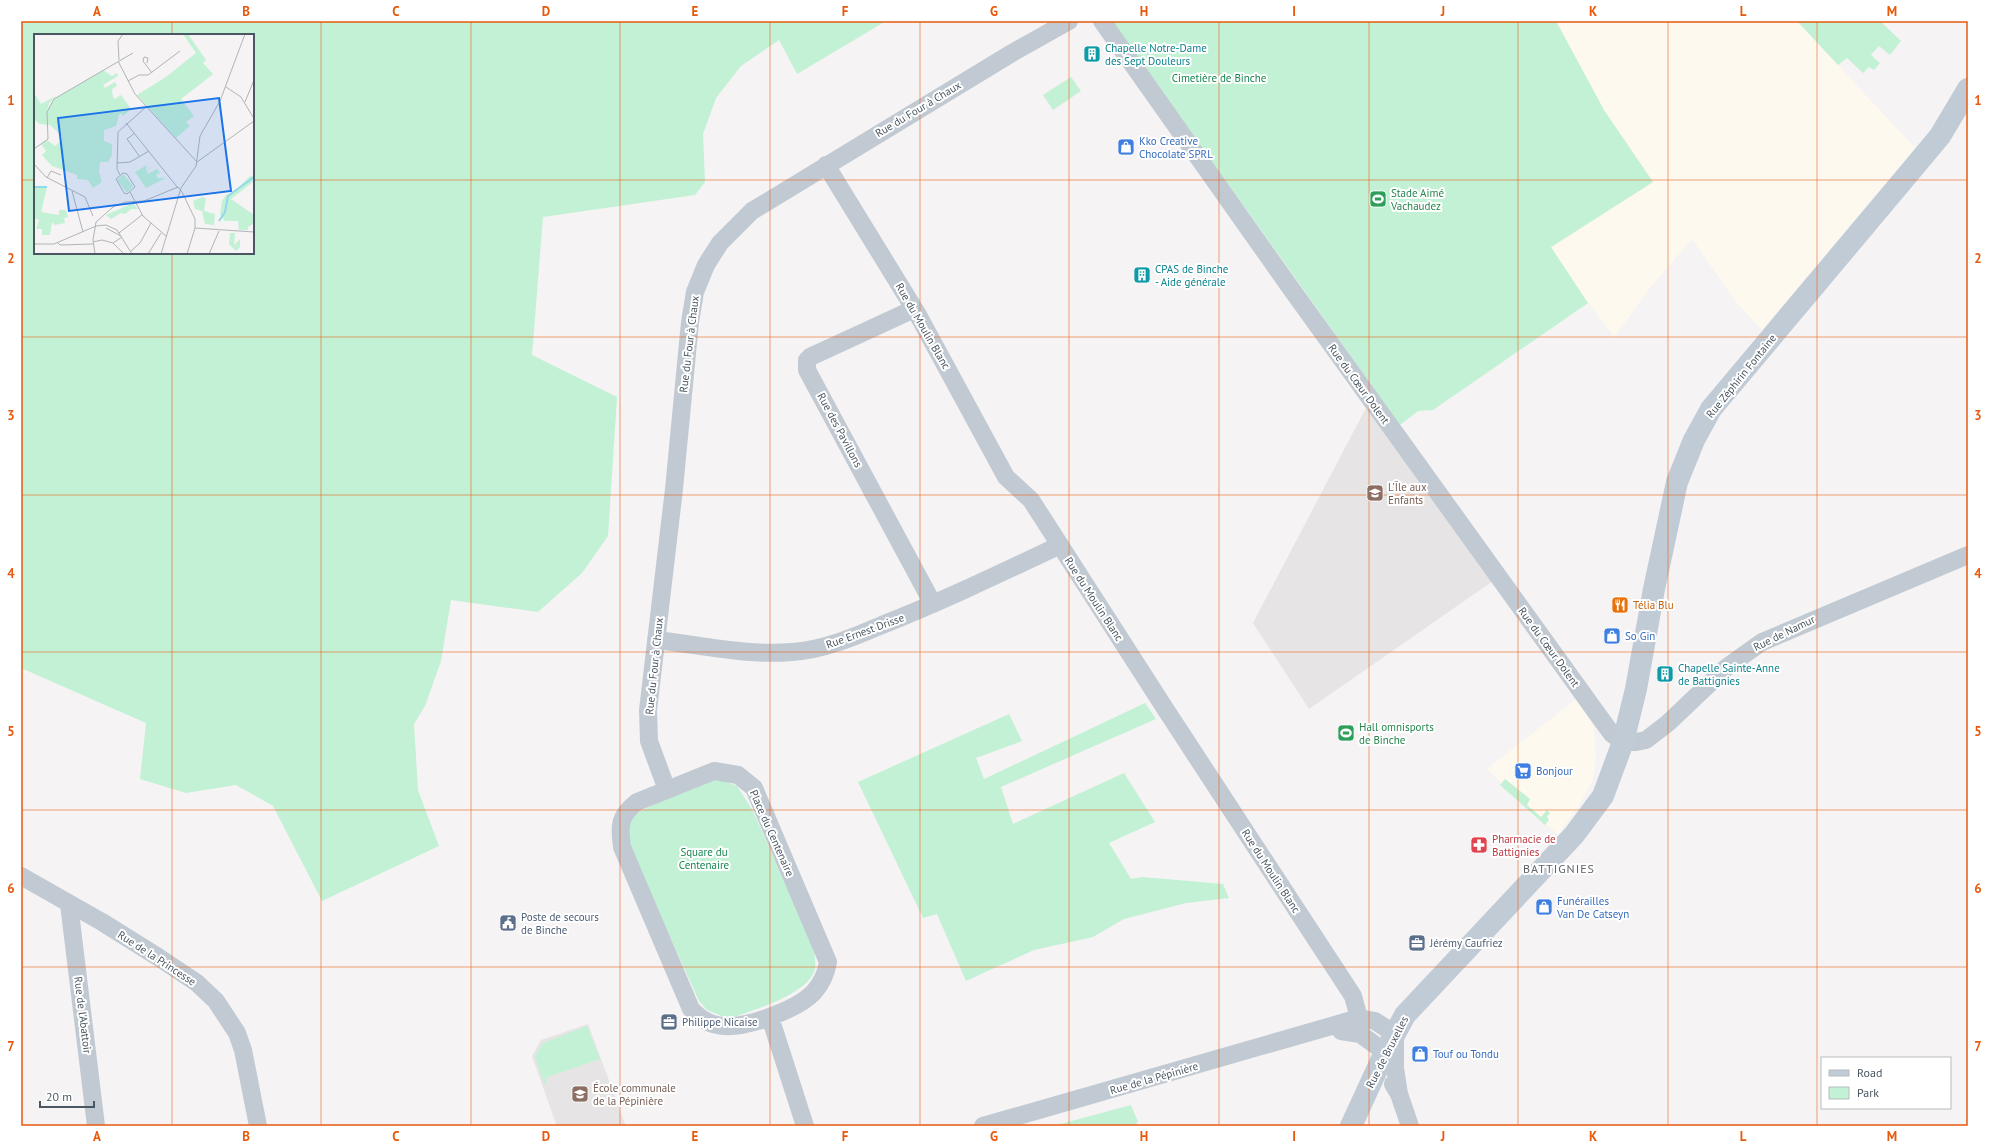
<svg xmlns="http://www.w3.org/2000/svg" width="1989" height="1147" font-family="'PT Sans',sans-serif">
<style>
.commercial{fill:#fdf9ef}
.education{fill:#e6e4e5}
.green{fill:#c3f1d5;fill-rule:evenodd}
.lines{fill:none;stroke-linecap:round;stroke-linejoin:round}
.street{stroke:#c1cad2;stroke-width:18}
.secondary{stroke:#c1cbd6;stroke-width:22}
.grid{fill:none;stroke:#e8590c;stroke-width:1;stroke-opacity:0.55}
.labels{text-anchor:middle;stroke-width:4;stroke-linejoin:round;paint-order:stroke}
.culture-label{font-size:11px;fill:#0d838f;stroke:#fff;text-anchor:start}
.park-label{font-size:11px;fill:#17864f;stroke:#fff}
.street-label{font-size:11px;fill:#4a5661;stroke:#fff}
.shop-label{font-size:11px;fill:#366cbe;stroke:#fff;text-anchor:start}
.leisure-label{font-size:11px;fill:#27864d;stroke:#fff;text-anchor:start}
.education-label{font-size:11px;fill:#785e54;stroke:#fff;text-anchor:start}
.food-label{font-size:11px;fill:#c56008;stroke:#fff;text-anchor:start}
.health-label{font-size:11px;fill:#be3a42;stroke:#fff;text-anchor:start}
.service-label{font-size:11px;fill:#4e5e75;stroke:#fff;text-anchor:start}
.neighbourhood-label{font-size:12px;letter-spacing:1px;fill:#5f6368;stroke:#fff}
.inset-river{fill:none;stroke:#90daee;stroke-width:2}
.inset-road{fill:none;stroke:#b1b4b9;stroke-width:1}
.view{fill:#1a73e8;fill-opacity:0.15;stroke:#1a73e8;stroke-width:2}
.inset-edge{fill:none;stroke:#4a5661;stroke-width:2}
.neatline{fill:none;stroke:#e8590c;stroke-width:1.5}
.grid-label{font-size:13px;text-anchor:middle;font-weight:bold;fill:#e8590c}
</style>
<rect width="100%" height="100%" fill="#f5f3f3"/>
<path class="commercial" d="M1556,21h241l118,127 -153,182 -26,-28 -44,-63 -42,49 -36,49 -38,-51 -25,-38 102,-66 -49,-72z
M1576,699l18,29 2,30 -3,21 -13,25 -22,31 -71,-66z"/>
<path class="education" d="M1367,406l126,175 -184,128 -56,-86z
M588,1024l38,102h-69l-1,-2 -24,-68 9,-16z"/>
<path class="green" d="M21,21h865l-89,53 -18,-34 -38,26 -25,32 -13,36 2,48 -10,13 -152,22 -11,138 85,42 -9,139 -26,37 -44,39 -87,-12 -10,61 -16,45 -11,18 4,66 21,56 -117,55 -49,-95 -37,-21 -50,8 -46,-14 6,-56 -125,-55zM35,35h218v218h-218z
M1112,21h444l48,89 49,72 -102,65 37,56 -155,107 -15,1 -18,14z
M1797,21h83l21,20 -11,14 -11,-9 -8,9 9,8 -6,7 -5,-3 -6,6 -16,-15 -9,7z
M1071,77l10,14 -28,19 -10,-15z
M1145,703l11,16 -155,68 12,37 111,-51 31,49 -46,21 22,36 11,-2 81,7 6,14 -43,5 -62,16 -31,18 -59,13 -68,31 -29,-67 -14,4 -65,-136 151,-68 13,27 -46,17 8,21z
M1505,779l25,20 -3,6 14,12 6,-7 3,3 -3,4 2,3 -4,5 -45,-40z
M722,780l15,6 16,25 61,137c0,7 3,18 0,24 -10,24 -62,38 -85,47l-22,-9 -8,-9 -70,-155c0,-9 -2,-22 5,-30 7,-8 63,-29 76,-35z
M587,1026l13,33 -55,19 2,6h-3l-9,-28 8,-13z
M1131,1105l7,17 -4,4h-81z"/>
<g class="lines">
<path class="street" d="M1102,21l185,262 314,436 11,15 11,8h13l10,-2 22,-17 59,-56 35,-25 206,-87
M826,165l92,150 88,162 25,23 135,210 187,286 6,22 -7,14
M914,309l-104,48 -3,3v10l126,234
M656,640c45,5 92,16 136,12 31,-2 62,-15 90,-27 61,-24 119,-52 178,-80
M714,771l24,4 16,13 74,174c-2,12 -6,21 -14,30 -17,18 -73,39 -97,33 -11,-2 -18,-8 -26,-16l-69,-162c-3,-21 -3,-31 15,-45z
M667,790l-18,-49 -1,-31 26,-221 16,-167 5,-30 11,-27 14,-22 32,-32 260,-158 57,-32
M21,876l81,46 56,35 39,26 19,18 21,32 6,17 15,76
M69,904l27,222
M770,1017l35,109
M1341,1031l19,3 25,18
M1393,1084l6,10 11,32
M983,1126l376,-108 16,3 20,13v34l4,26"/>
<path class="secondary" d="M1351,1126l34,-74 20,-37 169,-180 29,-39 20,-54 13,-53 18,-100 23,-107 17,-42 17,-31 204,-243 25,-30 28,-47"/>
</g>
<path class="grid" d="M172,21v14M321,21v1105M471,21v1105M620,21v1105M770,21v1105M920,21v1105M1069,21v1105M1219,21v1105M1369,21v1105M1518,21v1105M1668,21v1105M1817,21v1105M21,180h14M253,180h1715M172,253v873M21,337h1947M21,495h1947M21,652h1947M21,810h1947M21,967h1947"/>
<defs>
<g id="building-square" transform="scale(0.9)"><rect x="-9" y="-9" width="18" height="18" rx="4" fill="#0f9aa8" stroke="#fff"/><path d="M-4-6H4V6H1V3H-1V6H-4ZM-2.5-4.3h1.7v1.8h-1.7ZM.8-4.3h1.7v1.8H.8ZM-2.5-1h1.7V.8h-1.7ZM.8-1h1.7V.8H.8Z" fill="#fff"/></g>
<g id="shop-square" transform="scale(0.9)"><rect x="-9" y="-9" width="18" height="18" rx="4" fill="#3f7fe0" stroke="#fff"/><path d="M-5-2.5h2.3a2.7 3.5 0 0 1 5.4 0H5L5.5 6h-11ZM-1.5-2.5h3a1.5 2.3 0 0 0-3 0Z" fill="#fff"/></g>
<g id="stadium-square" transform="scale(0.9)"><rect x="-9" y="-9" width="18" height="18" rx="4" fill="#2e9e5b" stroke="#fff"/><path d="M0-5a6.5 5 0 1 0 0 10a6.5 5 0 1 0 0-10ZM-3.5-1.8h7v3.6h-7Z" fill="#fff"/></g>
<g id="school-square" transform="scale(0.9)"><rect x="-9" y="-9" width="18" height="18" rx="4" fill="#8d6e63" stroke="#fff"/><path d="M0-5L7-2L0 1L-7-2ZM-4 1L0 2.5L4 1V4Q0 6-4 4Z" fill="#fff"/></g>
<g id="restaurant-square" transform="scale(0.9)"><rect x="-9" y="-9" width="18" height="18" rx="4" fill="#e8710a" stroke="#fff"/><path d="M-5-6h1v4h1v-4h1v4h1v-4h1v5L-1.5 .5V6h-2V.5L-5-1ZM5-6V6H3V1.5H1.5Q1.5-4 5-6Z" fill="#fff"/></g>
<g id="supermarket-square" transform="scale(0.9)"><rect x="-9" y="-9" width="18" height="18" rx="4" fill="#3f7fe0" stroke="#fff"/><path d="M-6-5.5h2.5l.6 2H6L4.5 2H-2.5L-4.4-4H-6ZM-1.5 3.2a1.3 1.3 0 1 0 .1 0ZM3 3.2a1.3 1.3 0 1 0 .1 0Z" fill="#fff"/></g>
<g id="pharmacy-square" transform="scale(0.9)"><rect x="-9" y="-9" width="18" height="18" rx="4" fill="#e0444e" stroke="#fff"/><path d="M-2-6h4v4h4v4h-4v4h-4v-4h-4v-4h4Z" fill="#fff"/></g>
<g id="civic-square" transform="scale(0.9)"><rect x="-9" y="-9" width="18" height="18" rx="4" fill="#5c6f8a" stroke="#fff"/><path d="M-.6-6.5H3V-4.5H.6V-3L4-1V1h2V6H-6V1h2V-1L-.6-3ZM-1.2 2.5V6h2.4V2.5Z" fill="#fff"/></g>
<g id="office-square" transform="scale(0.9)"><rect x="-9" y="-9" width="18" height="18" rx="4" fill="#5c6f8a" stroke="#fff"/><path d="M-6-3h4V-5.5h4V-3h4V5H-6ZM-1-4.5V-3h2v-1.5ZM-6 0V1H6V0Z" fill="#fff"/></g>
</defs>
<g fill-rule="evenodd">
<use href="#building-square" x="1092" y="54"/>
<use href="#shop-square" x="1126" y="147"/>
<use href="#stadium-square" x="1378" y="199"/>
<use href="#building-square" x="1142" y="275"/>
<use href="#school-square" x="1375" y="493"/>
<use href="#restaurant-square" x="1620" y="605"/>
<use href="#shop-square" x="1612" y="636"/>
<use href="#building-square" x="1665" y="674"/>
<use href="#stadium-square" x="1346" y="733"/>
<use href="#supermarket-square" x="1523" y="771"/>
<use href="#pharmacy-square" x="1479" y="845"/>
<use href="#shop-square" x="1544" y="907"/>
<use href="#civic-square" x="508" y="923"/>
<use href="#office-square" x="1417" y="943"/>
<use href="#office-square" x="669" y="1022"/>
<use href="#shop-square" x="1420" y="1054"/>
<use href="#school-square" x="580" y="1094"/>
</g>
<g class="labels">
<g class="culture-label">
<text x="1105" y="52">Chapelle Notre-Dame<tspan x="1105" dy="13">des Sept Douleurs</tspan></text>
<text x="1155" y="273">CPAS de Binche<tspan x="1155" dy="13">- Aide générale</tspan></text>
<text x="1678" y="672">Chapelle Sainte-Anne<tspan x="1678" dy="13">de Battignies</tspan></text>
</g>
<g class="park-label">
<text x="1219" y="82">Cimetière de Binche</text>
<text x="704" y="856">Square du<tspan x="704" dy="13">Centenaire</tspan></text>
</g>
<g class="street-label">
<text transform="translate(918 109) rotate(-31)" y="4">Rue du Four à Chaux</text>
<text transform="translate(923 326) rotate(60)" y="4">Rue du Moulin Blanc</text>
<text transform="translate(689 344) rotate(-83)" y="4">Rue du Four à Chaux</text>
<text transform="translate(1741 376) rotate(-51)" y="4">Rue Zéphirin Fontaine</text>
<text transform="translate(1359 384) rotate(54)" y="4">Rue du Cœur Dolent</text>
<text transform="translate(840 430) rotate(62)" y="4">Rue des Pavillons</text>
<text transform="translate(1094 599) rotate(57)" y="4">Rue du Moulin Blanc</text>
<text transform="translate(865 631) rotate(-20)" y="4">Rue Ernest Drisse</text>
<text transform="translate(1784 633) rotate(-26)" y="4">Rue de Namur</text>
<text transform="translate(1549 647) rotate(54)" y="4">Rue du Cœur Dolent</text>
<text transform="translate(654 666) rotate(-84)" y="4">Rue du Four à Chaux</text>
<text transform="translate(772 833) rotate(66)" y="4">Place du Centenaire</text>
<text transform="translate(1271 871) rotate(57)" y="4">Rue du Moulin Blanc</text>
<text transform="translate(157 958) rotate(33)" y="4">Rue de la Princesse</text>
<text transform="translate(83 1015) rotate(83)" y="4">Rue de l'Abattoir</text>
<text transform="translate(1387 1052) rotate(-63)" y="4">Rue de Bruxelles</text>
<text transform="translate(1154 1078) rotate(-16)" y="4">Rue de la Pépinière</text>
</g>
<g class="shop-label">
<text x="1139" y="145">Kko Creative<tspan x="1139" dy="13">Chocolate SPRL</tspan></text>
<text x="1625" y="640">So Gin</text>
<text x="1536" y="775">Bonjour</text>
<text x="1557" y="905">Funérailles<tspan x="1557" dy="13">Van De Catseyn</tspan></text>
<text x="1433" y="1058">Touf ou Tondu</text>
</g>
<g class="leisure-label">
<text x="1391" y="197">Stade Aimé<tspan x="1391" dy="13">Vachaudez</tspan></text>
<text x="1359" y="731">Hall omnisports<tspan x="1359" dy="13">de Binche</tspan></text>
</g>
<g class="education-label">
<text x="1388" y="491">L'Île aux<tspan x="1388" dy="13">Enfants</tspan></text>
<text x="593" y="1092">École communale<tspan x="593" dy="13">de la Pépinière</tspan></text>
</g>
<g class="food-label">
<text x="1633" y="609">Télia Blu</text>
</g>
<g class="health-label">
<text x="1492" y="843">Pharmacie de<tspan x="1492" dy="13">Battignies</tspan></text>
</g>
<g class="service-label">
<text x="521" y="921">Poste de secours<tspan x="521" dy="13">de Binche</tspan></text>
<text x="1430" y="947">Jérémy Caufriez</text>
<text x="682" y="1026">Philippe Nicaise</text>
</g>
<g class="neighbourhood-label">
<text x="1559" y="873">BATTIGNIES</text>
</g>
</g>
<g transform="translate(34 34)">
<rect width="220" height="220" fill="#f5f3f3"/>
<path d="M149,0h5l18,26 -3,3 10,11 -32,25 13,17 -8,6 4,4 -14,12 -39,-43 29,-18 30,-24zM69,36l9,6 5,-3 1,3 -15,9 2,3 10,-6 2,4 -5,3 1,8 2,2 6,-4 10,14 -8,7 -2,-3 -2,2 -3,11 -12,4v11l8,3v11l-4,7h-8l-1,10 3,10 -9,6 -5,-8 -11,-1v-4l-25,-9 -10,-11 4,-4 -5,-7 6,-4 8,6 7,-6v-4l-12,-11 -10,-1 -6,-5v-26l7,11 15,-8 -6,6 -4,10 8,-13zM124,129l-11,8 1,3 9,-5 3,4 -4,2 2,3h8l-20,10 -11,-16 12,-7 -1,6zM89,140l10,12 -6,7 -10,-13zM220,141v6l-23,18 23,16v8l-6,4v3h-9l-1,-9h-13l-5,-6 2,-14 4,-6 7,-2 16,-16zM0,152l13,1 -6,25 18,3v-5h7l2,7 -4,1 1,5 -10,2 -3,-3 -2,13h-8v-6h-6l3,-9 -5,-2zM168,163l4,1 -2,13 11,3 -1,11 -9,-1 -3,-13 -7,-2 -2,-8zM99,169l5,6h-7l-6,5 -4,-1 -10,6 -5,-4zM196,199h5l-1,12 6,-6v8l-4,4 -7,-7z" fill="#c3f1d5"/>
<path class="inset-river" d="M0,153h13M185,187l6,-9 3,-16 26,-19"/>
<path class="inset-road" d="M85,26l-1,-19 5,-7M84,27l17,33 62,68 57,-41M113,29l1,-5 -4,-1 -1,4 9,12M94,47l11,-6h9l32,-24M192,53l15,10 12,20M211,68l9,-22M92,89l52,65M101,99l-8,6 13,18M0,115l14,-10 -1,-27 7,-13 79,-46M83,129l13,-1 19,-11M0,130l12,13 39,20 8,19M89,139l4,1 8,13 -8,7 -3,-1 -8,-14zM86,141l-3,-6 1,-37 28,-25M13,144l4,-7 10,4M38,157l11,41M96,158l13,24 23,20M148,158l13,27v9l-8,26M72,194l15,8M161,194l59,4M85,199l23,-18M59,208l9,-2 11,3 9,-6M24,209l2,2 33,-1M79,209l11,11M0,210h20l42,-18 10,-1 11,5 15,24M97,217l9,-8 11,-20M61,220l-2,-14 3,-18 17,-15 12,-5 19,-1 34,-14 4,5M114,220l13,-21M127,220l20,-66 15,-22 4,-30 20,-35 25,-67M175,220l10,-23"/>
<path class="view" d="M185,64l12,93 -162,20 -11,-93z"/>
<rect width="220" height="220" class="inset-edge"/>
</g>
<rect width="1989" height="1147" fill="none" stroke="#ffffff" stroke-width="44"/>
<rect x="1821" y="1057" width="130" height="52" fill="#ffffff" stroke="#b7bbc0"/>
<rect x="1829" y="1070" width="20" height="6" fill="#c1cbd6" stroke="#b7bbc0"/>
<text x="1857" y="1077" font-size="12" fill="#4a5661">Road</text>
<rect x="1829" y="1087" width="20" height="12" fill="#c3f1d5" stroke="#b7bbc0"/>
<text x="1857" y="1097" font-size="12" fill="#4a5661">Park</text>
<path d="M40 1101v6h54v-6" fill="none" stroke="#4a5661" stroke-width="2"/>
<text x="46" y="1101" font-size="12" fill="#4a5661" stroke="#ffffff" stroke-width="3" paint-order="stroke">20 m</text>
<rect x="22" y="22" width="1945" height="1103" class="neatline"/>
<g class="grid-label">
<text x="97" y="16">A</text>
<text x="246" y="16">B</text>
<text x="396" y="16">C</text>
<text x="546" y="16">D</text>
<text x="695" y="16">E</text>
<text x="845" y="16">F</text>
<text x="994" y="16">G</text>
<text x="1144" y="16">H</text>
<text x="1294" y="16">I</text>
<text x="1443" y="16">J</text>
<text x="1593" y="16">K</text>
<text x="1743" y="16">L</text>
<text x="1892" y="16">M</text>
<text x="11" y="105">1</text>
<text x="1978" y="105">1</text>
<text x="11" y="263">2</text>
<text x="1978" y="263">2</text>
<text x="11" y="420">3</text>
<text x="1978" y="420">3</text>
<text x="11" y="578">4</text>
<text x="1978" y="578">4</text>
<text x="11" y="736">5</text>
<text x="1978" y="736">5</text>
<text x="11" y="893">6</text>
<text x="1978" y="893">6</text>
<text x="11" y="1051">7</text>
<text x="1978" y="1051">7</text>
<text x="97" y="1141">A</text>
<text x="246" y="1141">B</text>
<text x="396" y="1141">C</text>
<text x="546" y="1141">D</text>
<text x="695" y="1141">E</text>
<text x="845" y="1141">F</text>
<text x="994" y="1141">G</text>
<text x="1144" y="1141">H</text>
<text x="1294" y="1141">I</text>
<text x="1443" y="1141">J</text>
<text x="1593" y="1141">K</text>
<text x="1743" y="1141">L</text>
<text x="1892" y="1141">M</text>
</g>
</svg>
